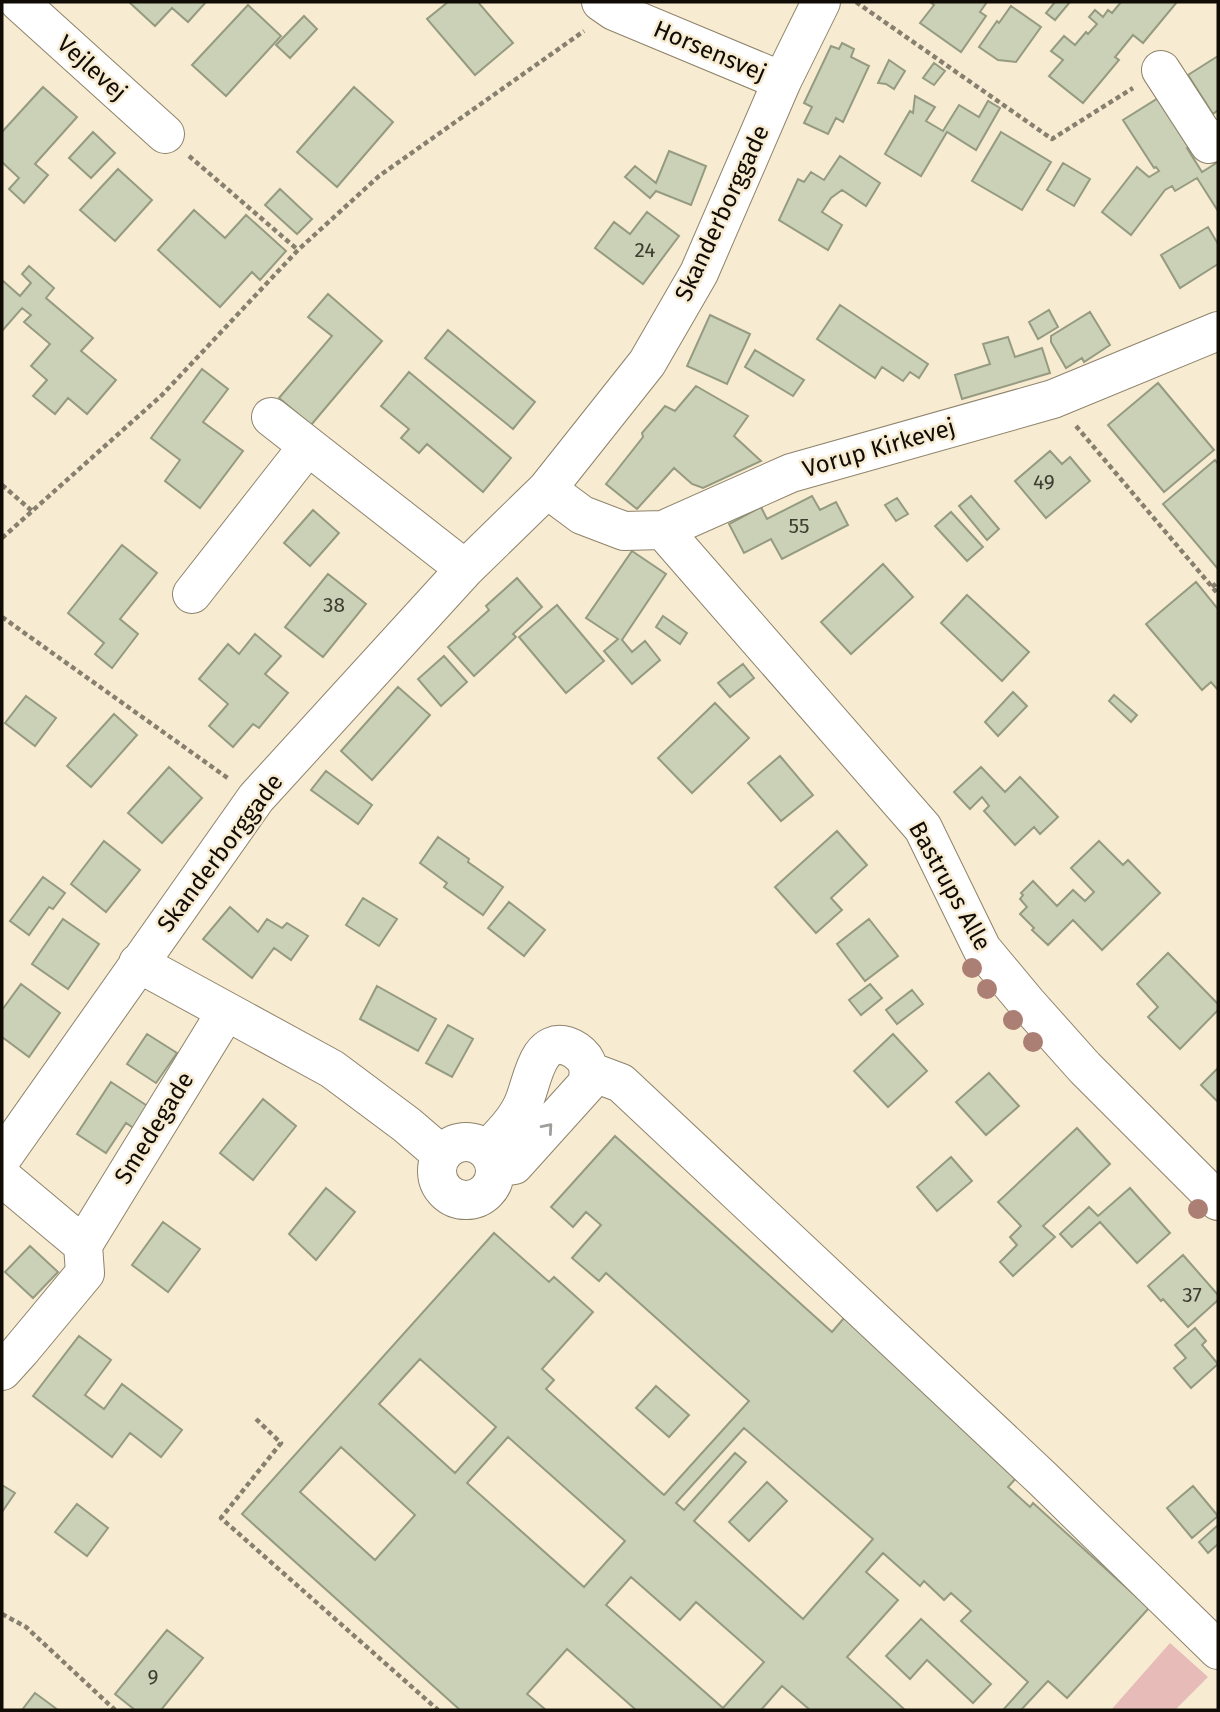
<svg xmlns="http://www.w3.org/2000/svg" width="1220" height="1712" font-family="'Fira Sans',sans-serif">
<style>
.park{fill:#e6bbb8}
.building{fill:#cbd1b6;stroke:#959b81;stroke-width:2;fill-rule:evenodd}
.lines{fill:none;stroke-linecap:round;stroke-linejoin:round}
.minor-casing{stroke:#8e836b;stroke-width:40}
.path{stroke:#88806f;stroke-width:4.5;stroke-dasharray:5 3.5;stroke-linecap:butt}
.minor{stroke:#fff;stroke-width:38}
.tree{fill:#ac7f74}
.oneway{stroke:#9f9e9b}
.labels{text-anchor:middle;stroke-width:5;stroke-linejoin:round;paint-order:stroke}
.number-label{font-size:21px;fill:#3f3d31}
.street-label{font-size:24px;fill:#100c05;stroke:#f7ebd1}
</style>
<rect width="100%" height="100%" fill="#f7ebd1"/>
<path class="park" d="M1170,1643l38,34 -33,33h-64z"/>
<path class="building" d="M129,2h77l-18,20 -16,-14 -17,18z
M448,2h30l35,41 -38,32 -48,-56z
M930,2h57l-7,10 6,4 -25,36 -41,-29 14,-18z
M1055,2h15l-15,18 -9,-7z
M1121,2h56l-34,41 -10,-8 -18,22 4,3 -36,43 -34,-27 14,-16 -12,-9 13,-15 11,9 11,-13 2,2 9,-10 -8,-7 6,-7 8,7 5,-7 4,3z
M248,5l33,31 -55,60 -34,-31z
M1011,6l30,21 -25,35 -18,-2 -19,-13 18,-26 2,2z
M304,16l13,13 -27,29 -14,-13z
M842,43l12,6 -3,8 18,9 -26,56 -7,-4 -8,16 -24,-11 8,-16 -8,-4 27,-57 8,3z
M1218,56v54l-5,4 -25,-39z
M889,60l16,11 -11,18 -8,-5 -8,-1z
M934,63l11,8 -11,14 -11,-7z
M43,87l34,30 -42,47 13,11 -24,28 -15,-14 10,-11 -17,-16v-30z
M354,87l39,35 -56,65 -40,-35z
M915,96l20,11 -9,14 17,10 16,-26 20,12 9,-16 12,7 -24,42 -29,-18 -26,44 -36,-22 25,-43 3,2z
M1160,97l30,49 -3,2 15,24 16,-10v49l-21,-33 -22,13 -3,-5 -7,4 -34,45 -29,-23 35,-45 12,10 10,-6 -3,-4 -2,1 -31,-48z
M93,132l22,21 -24,25 -22,-20z
M1001,132l50,30 -29,48 -50,-29z
M669,151l37,15 -15,39 -35,-14 -6,7 -25,-21 10,-11 21,17z
M840,156l40,27 -14,23 -24,-16 -11,8 -9,14 20,13 -14,25 -49,-30 19,-41 6,3 7,-10 13,8z
M1063,163l27,16 -16,27 -27,-16z
M118,169l34,31 -37,41 -35,-31z
M280,189l32,30 -15,15 -32,-29z
M194,210l31,28 21,-23 40,36 -26,29 -8,-8 -32,35 -62,-57z
M647,212l32,24 -36,48 -48,-36 19,-26 16,12z
M1208,227l10,17v20l-38,24 -19,-33z
M29,266l25,22 -8,10 47,40 -12,13 35,29 -29,34 -19,-16 -13,16 -22,-18 14,-16 -16,-14 19,-22 -26,-22 7,-7 -9,-7 -20,23v-51l18,16 11,-13 -9,-9z
M328,294l54,47 -71,84 -32,-27 53,-62 -24,-19z
M840,305l88,59 -9,14 -9,-6 -7,9 -21,-14 -7,11 -58,-39z
M1049,310l9,17 -20,12 -9,-17z
M1090,312l20,33 -26,17 -2,-4 -16,10 -15,-26v-6z
M710,315l40,19 -23,50 -40,-18z
M448,330l87,72 -22,27 -88,-71z
M1008,337l7,20 27,-9 8,25 -88,26 -7,-24 35,-11 -7,-20z
M755,350l49,30 -11,16 -48,-29z
M202,369l26,20 -25,33 40,29 -43,57 -35,-27 15,-21 -29,-22z
M409,372l102,86 -28,34 -56,-48 -8,9 -18,-15 8,-9 -28,-23z
M1158,383l56,67 -50,42 -56,-67z
M696,386l52,30 -14,20 27,25 -58,27 -11,-4 -18,-16 -37,41 -31,-25 37,-47 -1,-4 23,-27 10,5z
M1050,451l12,13 8,-7 20,24 -44,37 -31,-37z
M1215,460l3,4v105l-55,-65z
M812,496l8,14 16,-8 12,23 -66,34 -11,-20 -27,14 -15,-29 32,-17 6,12z
M971,496l28,33 -12,11 -28,-34z
M897,498l11,16 -12,7 -11,-16z
M313,510l26,23 -29,33 -26,-23z
M951,512l32,35 -16,14 -32,-35z
M122,545l35,28 -37,46 18,15 -26,34 -17,-14 9,-11 -36,-30z
M632,551l34,23 -44,66 10,12 13,-11 15,19 -28,24 -28,-33 14,-12 -32,-21z
M883,564l30,33 -62,57 -30,-32z
M328,574l38,30 -43,53 -38,-30z
M517,578l25,29 -29,27 3,3 -42,39 -26,-29 41,-37 -3,-4z
M1196,582l22,27v81l-7,-8 -9,8 -56,-66z
M967,595l62,57 -27,29 -61,-58z
M557,605l47,56 -38,32 -47,-56z
M663,616l24,17 -7,11 -24,-17z
M255,634l26,22 -16,18 23,19 -29,35 -6,-4 -20,23 -24,-21 19,-22 -29,-25 29,-35 11,10z
M444,656l23,26 -26,24 -23,-27z
M743,664l11,14 -24,19 -12,-14z
M398,687l32,28 -58,65 -31,-29z
M1013,692l14,14 -29,30 -13,-14z
M1114,695l23,20 -6,7 -22,-21z
M26,696l30,22 -21,28 -30,-23z
M715,703l34,35 -57,55 -34,-35z
M114,714l23,21 -46,52 -24,-21z
M780,756l33,39 -32,26 -33,-38z
M169,767l33,31 -40,45 -34,-30z
M981,767l24,25 15,-15 38,40 -18,17 -6,-7 -19,18 -31,-34 5,-5 -7,-9 -12,12 -16,-17z
M326,771l46,34 -14,19 -47,-34z
M837,831l30,34 -36,33 11,12 -26,23 -41,-46z
M438,837l31,22 -1,3 35,25 -20,28 -39,-28 3,-4 -27,-20z
M104,841l36,29 -34,42 -35,-28z
M1099,841l24,24 5,-5 32,33 -58,57 -29,-30 -25,25 -16,-15 2,-2 -14,-14 7,-7 -7,-8 3,-4 -2,-2 12,-12 24,25 16,-16 12,11 9,-9 -23,-24z
M43,877l22,16 -12,16 -4,-2 -20,28 -19,-14z
M363,898l34,21 -18,27 -33,-21z
M509,902l36,28 -21,26 -36,-28z
M230,907l28,25 9,-13 15,9 5,-5 21,13 -17,24 -17,-12 -22,30 -49,-39z
M63,919l36,25 -31,45 -36,-25z
M869,919l29,37 -33,25 -28,-37z
M1168,953l50,51v6l-38,39 -32,-32 10,-10 -21,-23z
M21,984l39,29 -31,44 -27,-20v-27z
M870,984l12,14 -21,17 -12,-15z
M377,986l59,33 -18,32 -58,-32z
M912,990l11,14 -26,20 -11,-14z
M448,1025l25,14 -21,38 -26,-14z
M147,1034l30,19 -21,30 -29,-19z
M893,1034l34,37 -39,36 -34,-36z
M1218,1068v34l-17,-17z
M989,1073l30,33 -33,29 -30,-33z
M111,1082l44,29 -14,22 -15,-10 -20,30 -29,-19z
M263,1099l33,27 -43,54 -33,-27z
M1077,1128l33,36 -67,62 12,11 -42,39 -13,-14 17,-17 -7,-8 11,-11 -23,-24z
M615,1136l217,196 12,-14 175,157 -11,12 22,20 3,-4 116,105 -82,90 -19,-17 -27,29h-18l25,-28 -67,-61 10,-10 -20,-18 -7,7 -20,-19 -4,5 -37,-33 -17,19 32,28 -51,57 58,53h-95l-28,-24 -21,24h-125l-69,-61 -40,45 19,16h-86l-218,-196 252,-281 55,49 5,-5 39,35 -51,57 12,11 -8,9 118,106 85,-94 -143,-128 -7,8 -27,-23 29,-33 -15,-13 -13,15 -22,-20zM420,1359l76,68 -41,46 -76,-69zM744,1428l129,111 -70,80 -109,-98 52,-59 -11,-9 -51,57 -8,-7zM508,1437l117,104 -41,46 -117,-104zM341,1447l74,68 -40,45 -75,-68zM631,1577l49,43 16,-18 68,60 -41,46 -117,-103z
M951,1157l21,24 -35,30 -20,-24z
M326,1188l29,24 -39,48 -27,-26z
M1130,1188l40,45 -33,30 -37,-41 -28,25 -12,-13 29,-27 9,9z
M163,1222l37,27 -32,43 -36,-27z
M30,1246l28,26 -25,26 -28,-26z
M1183,1255l35,40v5l-30,27 -25,-28 -2,2 -13,-15z
M1195,1328l11,13 -4,4 16,19 -27,24 -17,-20 12,-10 -11,-13z
M79,1336l32,24 -26,35 19,14 18,-25 60,46 -21,27 -31,-24 -18,24 -79,-61z
M656,1386l33,29 -20,22 -33,-29z
M767,1482l20,19 -38,40 -20,-19z
M2,1485l13,8 -13,19z
M1193,1486l25,30 -26,22 -25,-30z
M77,1504l31,24 -21,28 -32,-24z
M1218,1525v19l-10,9 -9,-11z
M921,1619l70,65 -18,19 -46,-43 -17,19 -24,-23z
M167,1630l36,28 -42,52h-26l-20,-16z
M35,1693l23,17h-36z"/>
<g class="lines">
<g class="minor-casing">
<path id="minor" d="M19,2l146,132
M601,2l13,9 168,70
M1161,70l48,74 9,-5
M271,417l194,152
M547,489l35,26 42,16 39,-1 128,-57 262,-74 165,-68
M663,530l260,298 59,121 45,54 58,65 133,133
M192,594l116,-148
M138,963l194,106 75,56 35,30
M589,1071l32,12 422,396 175,171
M437 1171a29 29 0 1 1 58 0a29 29 0 1 1-58 0Z
M487,1150c13,-14 28,-28 36,-46 9,-19 13,-67 44,-58 6,2 13,7 17,12 6,9 5,16 3,26l-73,81 -18,3
M2,1158l254,-360 209,-229 82,-80 100,-126 52,-90 83,-192 39,-79
M2,1177l81,68
M2,1371l19,-21 64,-77 -2,-28 143,-233"/>
</g>
<path class="path" d="M856,2l196,137 81,-51
M189,156l109,94
M1076,426l142,168
M2,485l30,26
M2,538l160,-143 136,-145 81,-74 205,-145
M1212,587l6,-5
M2,617l227,162
M256,1419l25,24 -60,75 217,192
M2,1614l24,13 89,83"/>
<use href="#minor" class="minor"/>
</g>
<g class="tree">
<circle cx="972" cy="968" r="10"/>
<circle cx="987" cy="989" r="10"/>
<circle cx="1013" cy="1020" r="10"/>
<circle cx="1033" cy="1042" r="10"/>
<circle cx="1198" cy="1209" r="10"/>
</g>
<defs><path id="oneway-chevron" d="M-2-3.5L2.5 0L-2 3.5" fill="none" stroke-width="1.6" stroke-linecap="round" stroke-linejoin="round" transform="scale(1.75)"/></defs>
<use class="oneway" href="#oneway-chevron" transform="translate(548 1128) rotate(-49)"/>
<g class="labels">
<g class="number-label">
<text x="645" y="257">24</text>
<text x="1044" y="489">49</text>
<text x="799" y="533">55</text>
<text x="334" y="612">38</text>
<text x="1192" y="1302">37</text>
<text x="153" y="1684">9</text>
</g>
<g class="street-label">
<text transform="translate(710 51) rotate(23)" y="8">Horsensvej</text>
<text transform="translate(92 68) rotate(42)" y="8">Vejlevej</text>
<text transform="translate(722 213) rotate(-65)" y="8">Skanderborggade</text>
<text transform="translate(879 448) rotate(-16)" y="8">Vorup Kirkevej</text>
<text transform="translate(220 853) rotate(-53)" y="8">Skanderborggade</text>
<text transform="translate(950 886) rotate(61)" y="8">Bastrups Alle</text>
<text transform="translate(154 1128) rotate(-58)" y="8">Smedegade</text>
</g>
</g>
<rect width="1220" height="1712" fill="none" stroke="#100c05" stroke-width="7"/>
</svg>
